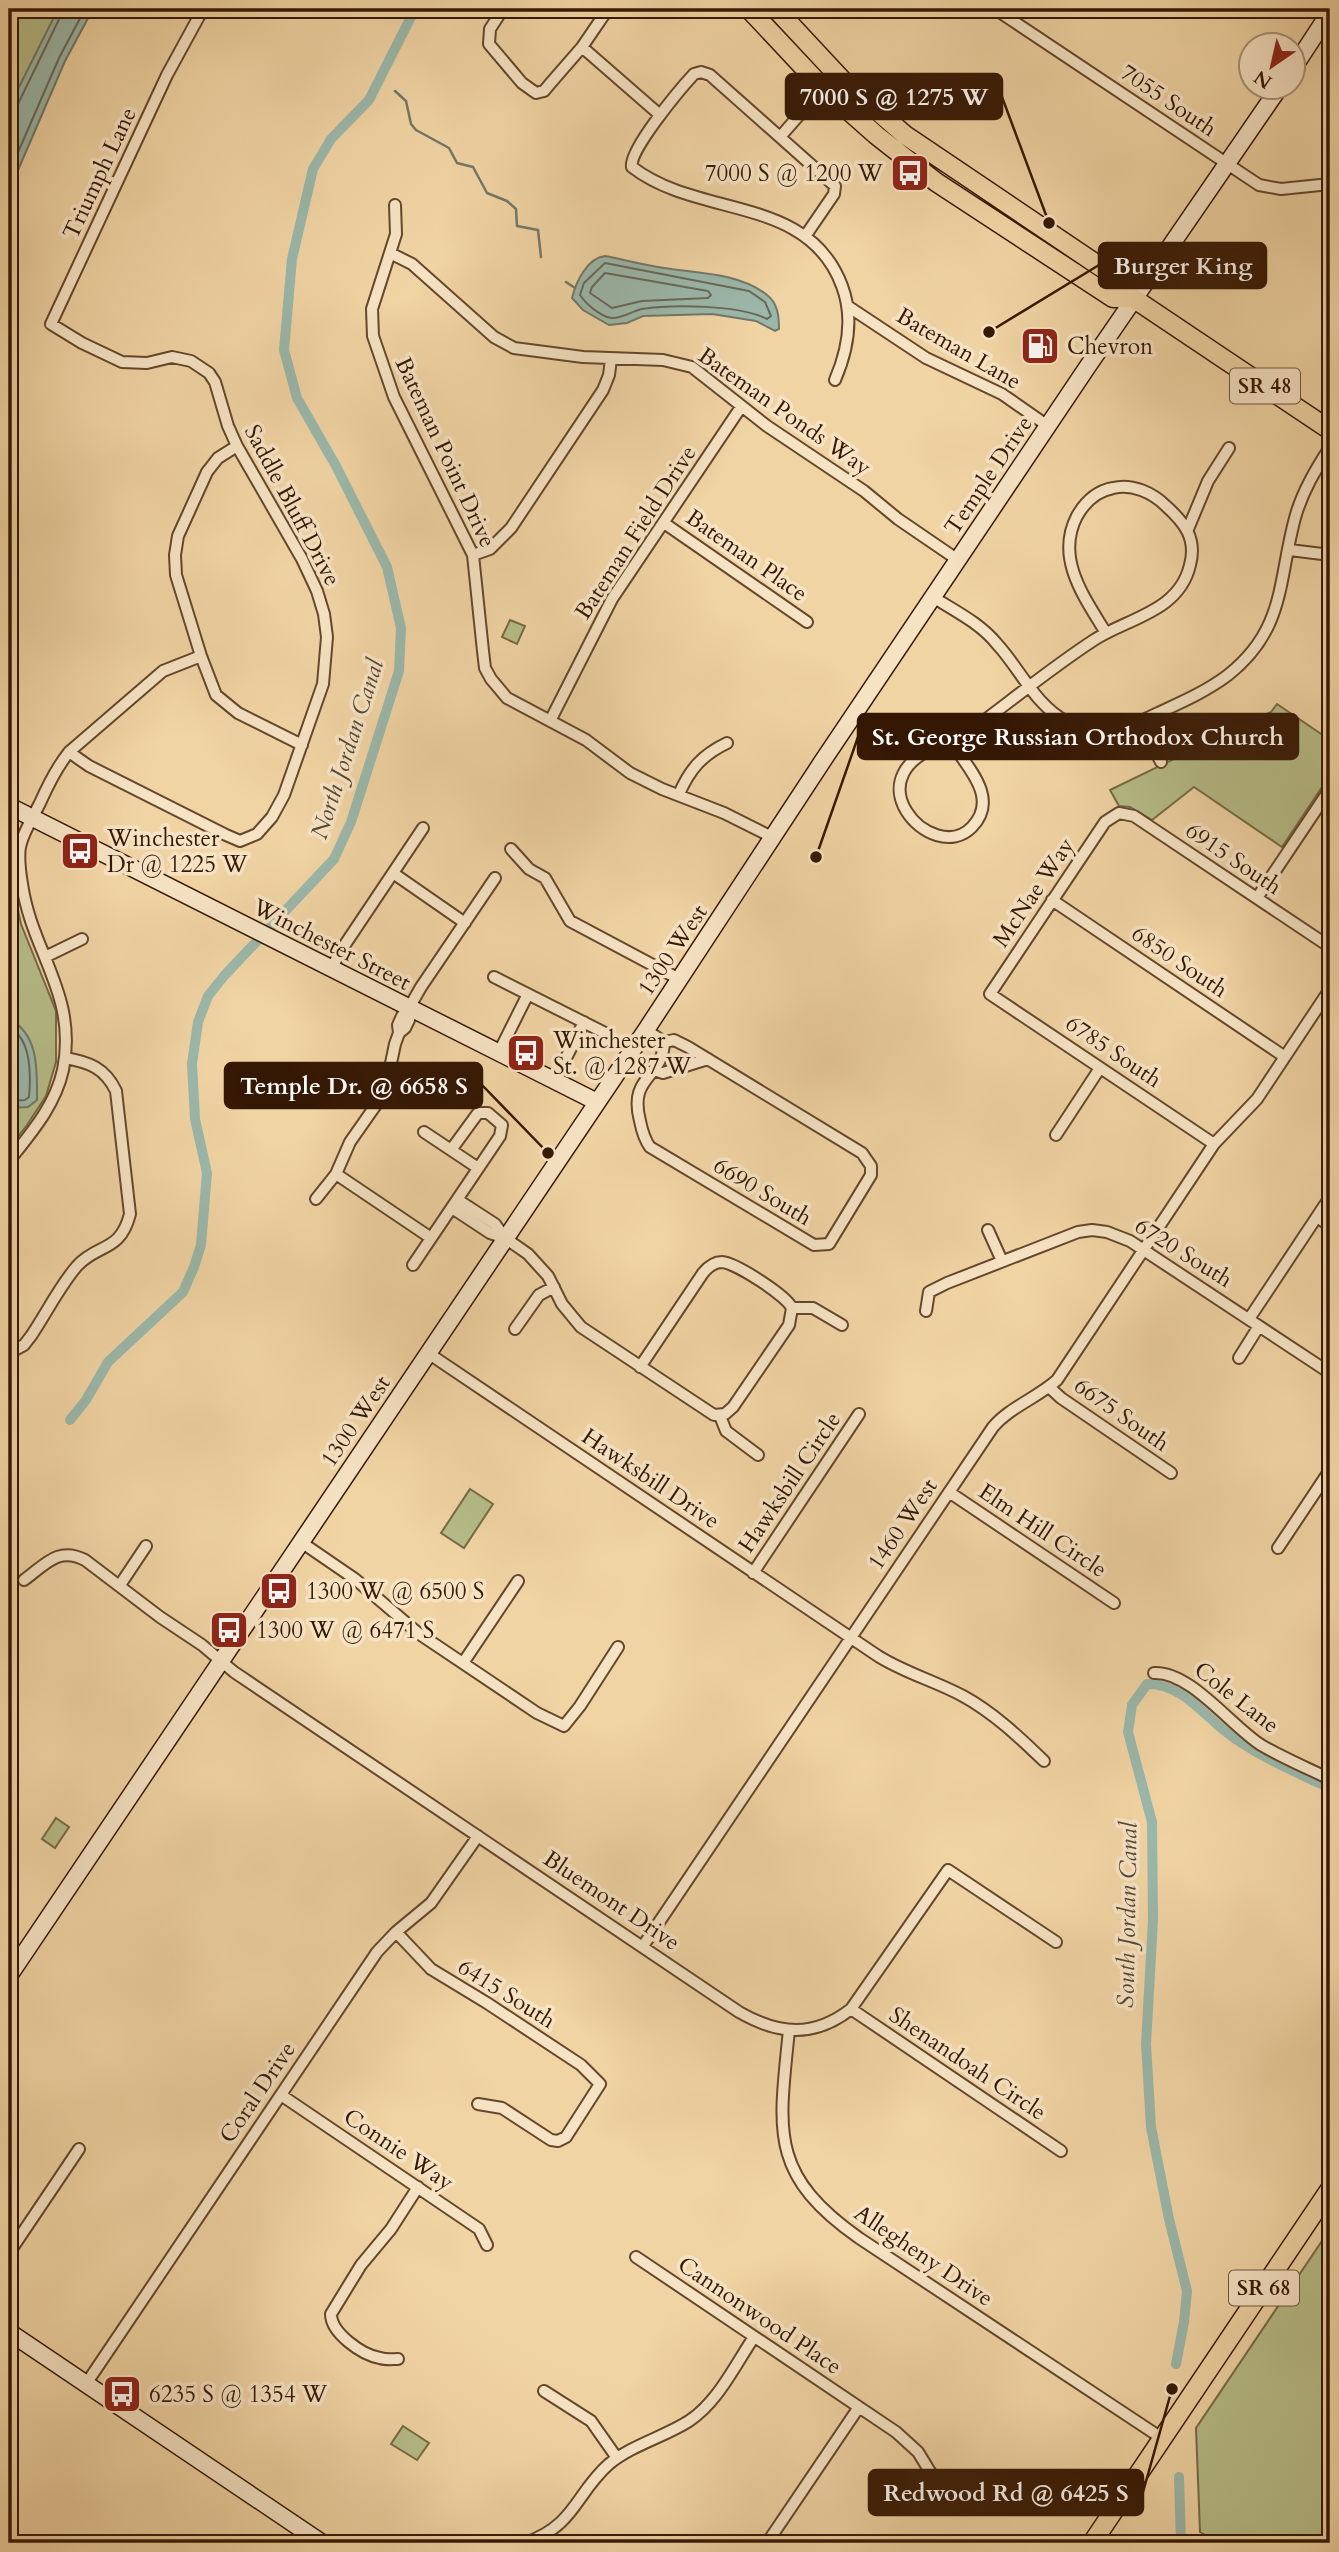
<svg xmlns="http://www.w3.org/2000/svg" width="1339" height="2552" font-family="Cardo,serif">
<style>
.green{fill:#b6bd88;stroke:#766a46;stroke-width:2}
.water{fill:#9bb8ab;stroke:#727868;stroke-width:2}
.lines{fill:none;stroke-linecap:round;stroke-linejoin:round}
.shore{stroke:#686858;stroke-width:2}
.stream{stroke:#727868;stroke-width:2.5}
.canal{stroke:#9bb8ab;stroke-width:10}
.street-casing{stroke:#64472c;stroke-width:14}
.secondary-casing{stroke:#351804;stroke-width:19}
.primary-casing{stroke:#351804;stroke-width:21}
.street{stroke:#f6e3c4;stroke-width:10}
.secondary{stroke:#f6e3c4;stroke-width:16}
.primary{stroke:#f1d4a4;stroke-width:18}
.labels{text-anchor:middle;stroke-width:7;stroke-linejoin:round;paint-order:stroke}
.shield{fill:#f6e3c4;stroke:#6f553e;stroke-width:2}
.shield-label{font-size:21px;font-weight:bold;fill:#351804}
.street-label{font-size:23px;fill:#351804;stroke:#f6e3c4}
.poi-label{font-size:23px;fill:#351804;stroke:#f6e3c4;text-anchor:start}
.water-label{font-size:24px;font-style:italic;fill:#544836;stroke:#f6e3c4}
.leader{fill:none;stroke:#351804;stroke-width:2.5}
.callout-dot{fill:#351804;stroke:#f6e3c4;stroke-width:2.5}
.callout{fill:#351804;stroke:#351804;stroke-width:2.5}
.callout-label{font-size:24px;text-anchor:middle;font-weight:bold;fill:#fff}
</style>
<rect width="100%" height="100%" fill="#f1d4a4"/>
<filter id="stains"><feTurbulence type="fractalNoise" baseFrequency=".00286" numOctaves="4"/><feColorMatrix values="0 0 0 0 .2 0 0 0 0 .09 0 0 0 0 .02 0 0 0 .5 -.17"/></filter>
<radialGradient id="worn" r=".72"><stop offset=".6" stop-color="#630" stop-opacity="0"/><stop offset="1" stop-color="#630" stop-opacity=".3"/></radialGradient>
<path class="green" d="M9,9h50l-50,99z
M510,620l15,6 -8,18 -15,-7z
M1277,704l53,36v35l-48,72 -88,-60 -42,33 -22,-13 -11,-1 -9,-16 161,-78z
M9,818l8,8 -8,30 5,36 7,32 35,87v51l-10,34 -19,29 -18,23z
M470,1489l23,15 -29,44 -23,-15z
M56,1818l13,9 -14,21 -13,-9z
M1330,2229v314h-112l-18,-11 -4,-104z
M403,2426l26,17 -12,17 -26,-16z"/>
<path class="water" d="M58,9h35l-28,52 -56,130v-84z
M605,256c20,4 39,9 59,12 33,5 76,5 103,27 11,8 12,22 12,34l-4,2 -19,-10 -44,-7 -69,2 -16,7 -18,2 -26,-15 -11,-12c4,-16 15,-40 33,-42z
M9,1019c30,15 28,51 28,81l-9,7 -19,1z"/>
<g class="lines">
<path class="shore" d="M9,109l9,-5 46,-95
M9,173l50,-115 26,-49
M605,263l144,28 16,11 6,14 -4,3c-27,-14 -94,-15 -125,-10 -10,2 -20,10 -31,9 -11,-2 -25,-14 -31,-23l4,-12z
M605,273l103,18 3,4 -3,3 -66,3 -30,7 -22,-15 2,-6z
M9,1027c23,12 22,48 20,70l-4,3 -16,1"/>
<path class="stream" d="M395,91l11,10 5,23 5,6 33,18 8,15 16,4 14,26 20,8 9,8 1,17 21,4 3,27
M566,282l9,6"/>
<path class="canal" d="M70,1420l16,-20 22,-38 75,-70 11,-25 7,-22 6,-72 -12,-54 -3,-55 6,-42 10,-26 16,-20 110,-117 17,-37 48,-151 2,-43 -14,-61 -51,-101 -39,-68 -13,-48 8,-91 21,-90 18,-30 38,-39 46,-91
M1176,2364l8,-42 3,-31 -18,-72 -18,-92 -5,-83 7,-124 -1,-98 -24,-90 4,-27 15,-21c36,-1 58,34 86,53 30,21 64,36 97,51
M1179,2477l2,66"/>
<g class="street-casing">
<path id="street" d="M503,9l-13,20 -1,15 33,39 14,10 8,-2 5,-6 33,-38 26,-38
M995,9l264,176 22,4 49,-5
M582,47l78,68
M780,137l43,-49
M395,205l1,29 -24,75 1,27 21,61 79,158 10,96 2,17 6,11 16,19 79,42 44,33 32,16 62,24 50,25
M806,235l28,-41 1,-8 -125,-111 -9,-3 -7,2c-13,14 -66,77 -62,93 67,52 176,27 210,119 12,32 6,64 -7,94
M390,253l22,11 82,73 20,11 69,9 80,3 29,7 75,59 97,65 34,28 60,41
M849,307l77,51 76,36 46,32
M237,446l-19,12 -11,14 -29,64 -3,19 1,20 25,81 15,39 22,18 64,32
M664,523l143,99
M1188,529l20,-48 21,-33
M1290,550l40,5
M473,555l17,-6 21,-21 92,-138 6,-15 2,-16
M933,597c22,14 47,26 64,47 24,26 37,60 70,78 31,17 62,6 91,-9 24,-11 49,-22 70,-38 58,-46 50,-95 67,-157 7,-26 21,-49 35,-71
M550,721l62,-122 129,-192
M1140,722l21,40
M951,742l18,-10c42,-31 82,-64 125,-92 34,-22 85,-28 96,-75 7,-26 -5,-42 -24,-59 -13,-13 -34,-23 -53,-18 -16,3 -28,14 -36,28 -22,42 7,81 29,117
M951,742c16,25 49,56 21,85 -39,41 -129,-55 -21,-85z
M69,752l20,14 137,69 14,6 17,-7 15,-17 12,-22 39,-111 4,-47 -3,-23 -7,-23 -15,-32 -65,-113 -9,-20 -13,-44 -6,-9 -18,-12 -19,-4 -25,6 -25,-1 -40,-19 -31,-19 116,-249 36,-66
M679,794c11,-25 23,-39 48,-51
M511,849l18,20 16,9 25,43 109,58
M393,873l72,50
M1257,898l73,-109
M1052,900l233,157
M45,957l37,-18
M331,969l11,-20 81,-121
M494,977l113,57
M646,1030l18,12c-1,37 -36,33 -24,79 2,10 4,18 10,26l164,98 15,-1 42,-69v-9l-9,-13 -174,-106 -14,-7 -10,2
M399,1033l-1,-8 4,-9 7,-8 12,-21 74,-109
M499,1052l29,-58
M566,1058l18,-36
M654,1070l9,3 45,-14
M424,1132l54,36
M1056,1135l44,-67
M1214,1144l-224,-150 115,-172 14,-9 15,3 196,131
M9,1161c22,-28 46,-55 54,-91 15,-75 -31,-117 -41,-186 -2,-12 -4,-25 -2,-37 3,-15 13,-30 20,-44 8,-18 17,-36 29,-51l94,-81 38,-15
M336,1174l95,64
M316,1199l20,-25 14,-32 35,-50 10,-48 4,-11 6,-5 4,-8v-12
M458,1200l37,24 10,14
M452,1208l38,25 15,5 23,16 20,22 14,28 19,23 133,88 11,-1 8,-7 56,-82 3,-17
M1317,1217l13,9
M988,1230l14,31
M413,1265l87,-129 2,-11 -14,-12h-10l-27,37
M792,1308h21l29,17
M926,1311l3,-19 18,-9 131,-51 14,-2 15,2 23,9 200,132
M1249,1319l81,-122
M515,1329l24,-34 15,-8
M9,1353l15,-8 7,-9c15,-22 28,-49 46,-70 21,-23 43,-13 53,-52l-14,-123c-11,-23 -27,-29 -51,-33
M428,1353l450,303c27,17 57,25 85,40 31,17 56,41 81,65
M1239,1358l20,-32
M640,1367l63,-94c5,-6 11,-11 19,-11 14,1 65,34 70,46
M1049,1387l12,11 110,75
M720,1416l6,15 32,24
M949,1492l165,111
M301,1542l54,37 63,54 119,80 27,13 16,-20 38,-59
M1278,1548l52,-78
M753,1573l106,-159
M24,1580c21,-15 34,-34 61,-20l75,57 42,28 32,27 505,340c40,23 75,26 112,-3l97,-139 108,72
M120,1585l26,-39
M463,1663l55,-82
M1154,1673c36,-2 76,52 107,72 22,13 46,23 69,34
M396,1932l35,37 56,34 94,62 19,19 -34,53 -8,4 -7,-1 -49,-32 -24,-4
M643,1946l350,-519c17,-20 44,-29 64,-47l157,-236 43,-45 73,-110
M851,2009l210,142
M789,2030c-10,100 -21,144 70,208l304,201
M281,2095l198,134 8,16
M9,2253l70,-104
M636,2257l260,175 22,20 25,41
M398,2359c-6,0 -12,1 -18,-1 -18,-3 -49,-25 -49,-44l30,-49 30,-36 27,-42
M86,2384l291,-432 19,-20 35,-29 47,-67
M544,2391l47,30 26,37
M525,2543c51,-18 50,-49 84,-79 23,-19 55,-27 80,-43 29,-19 46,-56 65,-84
M767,2543l92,-136"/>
</g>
<g class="secondary-casing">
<path id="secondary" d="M1294,67l36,-55
M9,806l588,296
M9,1976l637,-946 176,-268 266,-396 191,-278
M9,2332l313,211"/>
</g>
<g class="primary-casing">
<path id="primary" d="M749,9l74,79 53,47 60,47 177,116h20
M776,9l68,73 61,53 218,147 10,16 197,132
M1092,2543l238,-354"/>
</g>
<use href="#street" class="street"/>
<use href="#secondary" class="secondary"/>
<use href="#primary" class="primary"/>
</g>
<defs>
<g id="bus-square" transform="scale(2.0125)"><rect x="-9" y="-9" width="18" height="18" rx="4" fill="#8f2418" stroke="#f6e3c4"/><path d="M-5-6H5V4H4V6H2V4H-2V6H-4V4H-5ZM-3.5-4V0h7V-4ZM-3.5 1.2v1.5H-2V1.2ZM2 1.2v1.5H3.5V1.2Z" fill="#fff"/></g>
<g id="fuel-square" transform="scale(2.0125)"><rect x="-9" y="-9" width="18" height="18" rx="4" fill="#8f2418" stroke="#f6e3c4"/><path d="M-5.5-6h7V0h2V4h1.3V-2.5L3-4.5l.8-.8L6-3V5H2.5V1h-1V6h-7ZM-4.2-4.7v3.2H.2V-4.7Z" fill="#fff"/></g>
</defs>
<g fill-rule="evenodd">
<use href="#bus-square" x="910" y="173"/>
<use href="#fuel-square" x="1040" y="346"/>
<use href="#bus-square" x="80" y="851"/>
<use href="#bus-square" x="526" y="1053"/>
<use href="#bus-square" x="279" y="1591"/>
<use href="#bus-square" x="229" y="1630"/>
<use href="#bus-square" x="122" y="2394"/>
</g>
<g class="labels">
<g class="shield">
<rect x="1230" y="368.5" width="70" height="35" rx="5"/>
<rect x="1229" y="2270.5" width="70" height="35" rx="5"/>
</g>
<g class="shield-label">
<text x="1265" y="393">SR 48</text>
<text x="1264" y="2295">SR 68</text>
</g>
<g class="street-label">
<text transform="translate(1169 100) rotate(34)" y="8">7055 South</text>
<text transform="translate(99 173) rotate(-65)" y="8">Triumph Lane</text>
<text transform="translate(959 348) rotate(30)" y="8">Bateman Lane</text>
<text transform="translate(785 411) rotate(35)" y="8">Bateman Ponds Way</text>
<text transform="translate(446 452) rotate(65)" y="8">Bateman Point Drive</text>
<text transform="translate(988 475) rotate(-56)" y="8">Temple Drive</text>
<text transform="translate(293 505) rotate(62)" y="8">Saddle Bluff Drive</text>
<text transform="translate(635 532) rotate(-57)" y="8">Bateman Field Drive</text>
<text transform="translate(747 555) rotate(35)" y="8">Bateman Place</text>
<text transform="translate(1234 858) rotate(34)" y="8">6915 South</text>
<text transform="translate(1033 892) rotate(-56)" y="8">McNae Way</text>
<text transform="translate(332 944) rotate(27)" y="8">Winchester Street</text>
<text transform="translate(672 950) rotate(-56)" y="8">1300 West</text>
<text transform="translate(1180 961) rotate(34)" y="8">6850 South</text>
<text transform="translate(1114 1051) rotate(34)" y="8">6785 South</text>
<text transform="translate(763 1191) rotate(31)" y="8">6690 South</text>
<text transform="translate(1184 1252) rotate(32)" y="8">6720 South</text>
<text transform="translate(1122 1414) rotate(35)" y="8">6675 South</text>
<text transform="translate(355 1421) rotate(-56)" y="8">1300 West</text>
<text transform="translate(651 1478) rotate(34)" y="8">Hawksbill Drive</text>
<text transform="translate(789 1482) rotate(-56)" y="8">Hawksbill Circle</text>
<text transform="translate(902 1524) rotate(-56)" y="8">1460 West</text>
<text transform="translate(1043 1530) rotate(34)" y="8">Elm Hill Circle</text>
<text transform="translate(1237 1697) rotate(38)" y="8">Cole Lane</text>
<text transform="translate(612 1900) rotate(34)" y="8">Bluemont Drive</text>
<text transform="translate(507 1993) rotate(32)" y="8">6415 South</text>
<text transform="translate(968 2063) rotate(34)" y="8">Shenandoah Circle</text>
<text transform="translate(257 2092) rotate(-56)" y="8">Coral Drive</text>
<text transform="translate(399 2149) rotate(34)" y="8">Connie Way</text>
<text transform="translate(924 2255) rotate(34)" y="8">Allegheny Drive</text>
<text transform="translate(760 2315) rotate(34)" y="8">Cannonwood Place</text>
</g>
<g class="poi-label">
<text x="883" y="181" text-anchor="end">7000 S @ 1200 W</text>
<text x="1067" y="354">Chevron</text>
<text x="107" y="846">Winchester<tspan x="107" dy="26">Dr @ 1225 W</tspan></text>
<text x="553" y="1048">Winchester<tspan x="553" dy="26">St. @ 1287 W</tspan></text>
<text x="306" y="1599">1300 W @ 6500 S</text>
<text x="256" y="1638">1300 W @ 6471 S</text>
<text x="149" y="2402">6235 S @ 1354 W</text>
</g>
<g class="water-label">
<text transform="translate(347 749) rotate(-72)" y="8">North Jordan Canal</text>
<text transform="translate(1127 1915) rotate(-89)" y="8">South Jordan Canal</text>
</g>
</g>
<path class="leader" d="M1049 223L1002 97M989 332L1099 265M816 857L858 737M548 1153L482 1085M1172 2389L1143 2492"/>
<g class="callout-dot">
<circle cx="1049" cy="223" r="7"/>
<circle cx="989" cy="332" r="7"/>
<circle cx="816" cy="857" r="7"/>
<circle cx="548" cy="1153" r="7"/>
<circle cx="1172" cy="2389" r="7"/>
</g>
<g class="callout">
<rect x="786" y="74" width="216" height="45" rx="7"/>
<rect x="1099" y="243" width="167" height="45" rx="7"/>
<rect x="858" y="714" width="440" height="45" rx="7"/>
<rect x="225" y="1063" width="257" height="45" rx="7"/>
<rect x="869" y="2470" width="274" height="45" rx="7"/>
</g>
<g class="callout-label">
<text x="894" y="105">7000 S @ 1275 W</text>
<text x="1183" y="274">Burger King</text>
<text x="1078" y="745">St. George Russian Orthodox Church</text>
<text x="354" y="1094">Temple Dr. @ 6658 S</text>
<text x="1006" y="2501">Redwood Rd @ 6425 S</text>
</g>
<rect width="1339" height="2552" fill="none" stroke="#f1d4a4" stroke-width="35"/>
<rect x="10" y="10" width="1318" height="2531" fill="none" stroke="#351804" stroke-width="3.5"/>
<rect x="18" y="18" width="1304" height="2517" fill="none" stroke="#351804" stroke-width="2"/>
<g transform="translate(1272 66) rotate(214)"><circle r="33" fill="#f6e3c4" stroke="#a99277" stroke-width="2"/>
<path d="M0-5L12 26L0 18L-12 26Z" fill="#8f2418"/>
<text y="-10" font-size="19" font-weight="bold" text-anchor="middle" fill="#351804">N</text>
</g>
<rect width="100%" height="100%" filter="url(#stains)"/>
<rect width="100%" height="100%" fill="url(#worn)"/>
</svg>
